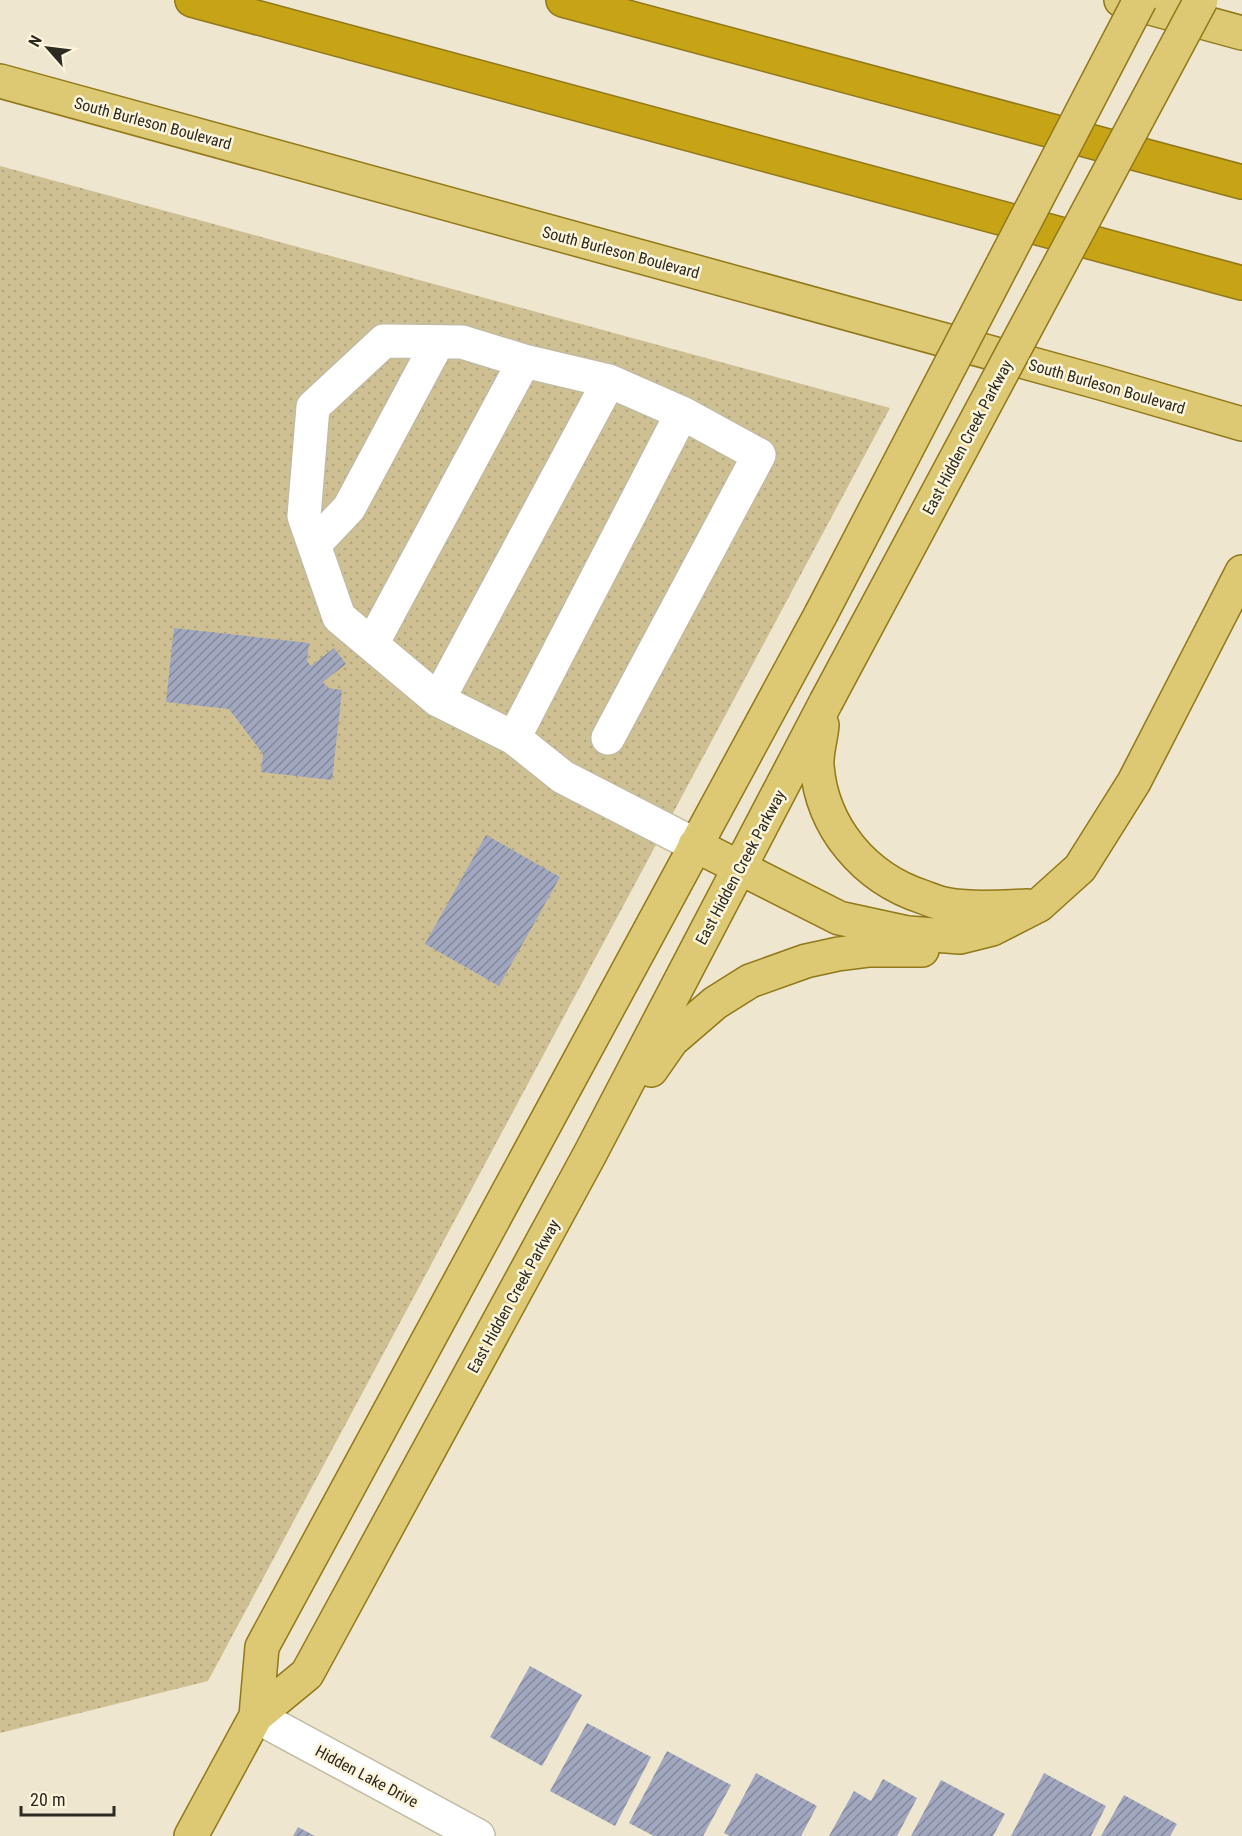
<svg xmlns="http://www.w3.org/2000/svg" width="1242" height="1836" font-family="'Roboto Condensed',sans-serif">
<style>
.grass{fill:url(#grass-dots)}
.building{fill:url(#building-hatch)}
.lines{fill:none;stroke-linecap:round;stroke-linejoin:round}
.minor-casing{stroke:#c2bba3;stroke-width:36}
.major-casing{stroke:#91791a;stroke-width:36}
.highway-casing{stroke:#91791a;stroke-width:36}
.minor{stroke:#fff;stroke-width:33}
.major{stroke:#ddc873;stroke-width:33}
.highway{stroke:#c7a316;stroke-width:33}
.major-bridge-casing{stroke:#91791a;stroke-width:36;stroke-linecap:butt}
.major-bridge{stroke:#ddc873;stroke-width:33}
.labels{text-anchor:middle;stroke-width:5;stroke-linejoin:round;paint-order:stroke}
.street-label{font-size:16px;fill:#2d2a21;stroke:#fcf4db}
</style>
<defs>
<pattern id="grass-dots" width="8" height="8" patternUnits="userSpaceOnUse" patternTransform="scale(1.5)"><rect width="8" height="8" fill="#cec093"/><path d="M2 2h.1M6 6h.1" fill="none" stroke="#b1a57e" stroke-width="1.8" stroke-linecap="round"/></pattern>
<pattern id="building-hatch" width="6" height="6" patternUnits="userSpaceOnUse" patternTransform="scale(1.5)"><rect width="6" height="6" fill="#a0a7be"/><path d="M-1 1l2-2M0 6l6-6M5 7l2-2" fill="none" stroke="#83889a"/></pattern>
</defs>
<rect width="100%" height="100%" fill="#eee6ce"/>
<path class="grass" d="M0,166l890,242 -682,1273 -208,52z"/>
<path class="building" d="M174,628l135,15 -2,18 4,5 23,-18 12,16 -23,18 5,6 14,2 -10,90 -71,-8 2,-18 -34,-45 -63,-7z
M486,835l74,42 -61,109 -74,-42z
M530,1666l52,29 -40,71 -52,-29z
M587,1723l64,34 -36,69 -65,-35z
M667,1751l64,34 -28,51h-49l-25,-13z
M756,1773l61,33 -16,30h-71l-6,-3z
M1044,1773l62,33 -15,30h-80z
M883,1779l34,19 -20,38h-68l25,-45 17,10z
M941,1780l64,34 -12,22h-82z
M1124,1795l53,29 -7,12h-69z
M298,1827l17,9h-22z"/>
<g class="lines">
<g class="minor-casing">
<path id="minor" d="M314,545l35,-37 89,-166
M372,644l152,-283
M438,700l171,-319
M514,738l168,-325
M608,738l151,-283 -77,-42 -73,-32 -85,-20 -62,-19 -78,-1 -71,66 -9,109 35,101 99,83 76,38 49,39 132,68
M256,1716l222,120"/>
</g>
<g class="major-casing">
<path id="major" d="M1121,0l121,33
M0,81l1101,302 141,41
M822,725c-1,13 -6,28 -5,41 5,62 48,112 106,131 8,3 17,7 26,8 26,4 52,2 78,1
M695,845l144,73 69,15 52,4 32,-8 47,-24 41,-37 54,-86 108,-210
M651,1070l21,-30 43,-37 35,-22 56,-20 32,-7 32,-4h52
M256,1716l6,-69 559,-1033
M191,1836l65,-120 51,-42 283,-520 236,-452"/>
</g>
<g class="highway-casing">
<path id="highway" d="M192,0l1050,283
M563,0l679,182"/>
</g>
<use href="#minor" class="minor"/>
<use href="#major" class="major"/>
<use href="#highway" class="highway"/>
<g class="major-bridge-casing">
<path id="major-bridge" d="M821,614l319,-614
M826,702l375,-702"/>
</g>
<use href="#major-bridge" class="major-bridge"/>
</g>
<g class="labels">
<g class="street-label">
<text transform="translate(153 123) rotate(15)" y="6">South Burleson Boulevard</text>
<text transform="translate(621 252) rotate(15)" y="6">South Burleson Boulevard</text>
<text transform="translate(1107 386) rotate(16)" y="6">South Burleson Boulevard</text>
<text transform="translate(967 437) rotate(-62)" y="6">East Hidden Creek Parkway</text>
<text transform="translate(740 867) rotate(-62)" y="6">East Hidden Creek Parkway</text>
<text transform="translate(513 1296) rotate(-61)" y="6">East Hidden Creek Parkway</text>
<text transform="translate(367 1776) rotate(28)" y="6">Hidden Lake Drive</text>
</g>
</g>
<g transform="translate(48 48) rotate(298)" stroke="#fcf4db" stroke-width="4.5" paint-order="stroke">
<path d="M0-4.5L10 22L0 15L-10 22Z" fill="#2d2a21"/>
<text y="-9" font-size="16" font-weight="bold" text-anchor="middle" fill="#2d2a21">N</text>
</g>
<path d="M21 1806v9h93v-9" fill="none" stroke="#2d2a21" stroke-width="3"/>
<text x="30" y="1806" font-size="18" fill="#2d2a21" stroke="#fcf4db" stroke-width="4.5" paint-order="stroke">20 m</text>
</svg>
